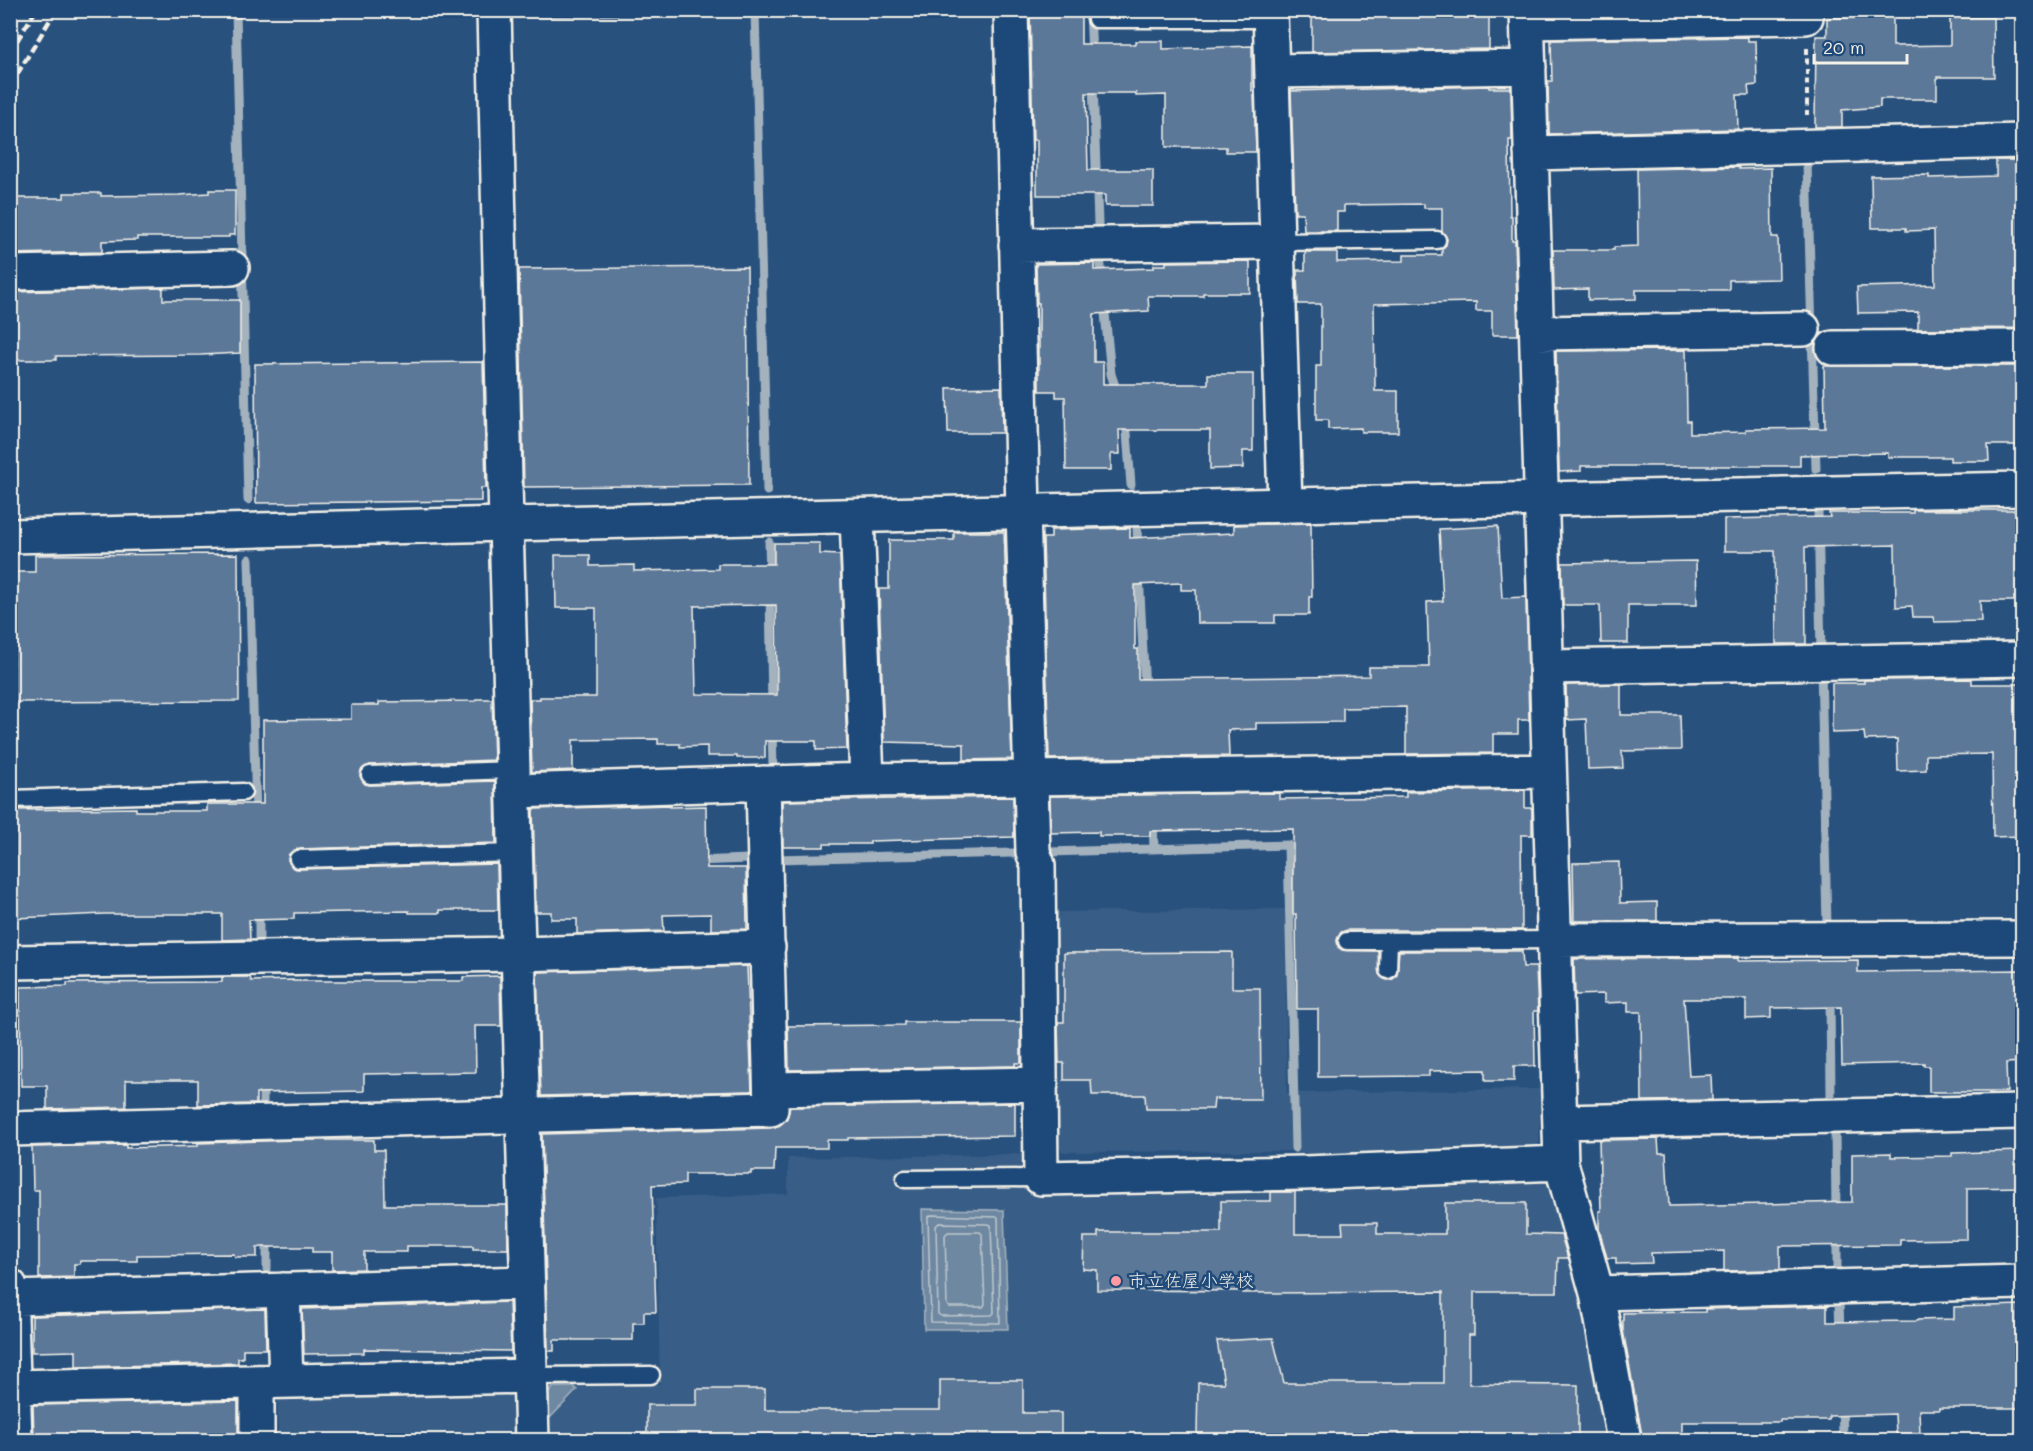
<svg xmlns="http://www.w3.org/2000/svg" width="2033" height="1451" font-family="Mali,'Klee One',sans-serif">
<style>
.built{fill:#375d86}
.water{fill:#6e88a2;stroke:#a4b2be;stroke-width:1.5}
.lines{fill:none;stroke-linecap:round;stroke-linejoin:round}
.shore{stroke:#bec7cc;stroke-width:1.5}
.stream{stroke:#a4b2be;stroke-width:9}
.building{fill:#5b7899;stroke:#f4f1e8;stroke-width:1.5;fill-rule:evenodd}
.lane-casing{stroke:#f4f1e8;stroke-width:21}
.street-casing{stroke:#f4f1e8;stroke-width:38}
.secondary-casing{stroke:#f4f1e8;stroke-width:38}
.path{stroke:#f4f1e8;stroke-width:4;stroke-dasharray:6 4.5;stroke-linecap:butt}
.lane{stroke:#1f4a7a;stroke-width:16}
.street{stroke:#1f4a7a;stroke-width:33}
.secondary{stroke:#1f4a7a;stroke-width:33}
.rail{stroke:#f4f1e8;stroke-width:4.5;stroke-dasharray:9 4.5;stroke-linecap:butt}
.poi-dot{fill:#ff9aa2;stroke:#1f4a7a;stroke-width:2}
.labels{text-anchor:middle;stroke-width:5;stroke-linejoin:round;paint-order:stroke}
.poi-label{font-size:18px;fill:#f4f1e8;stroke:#1f4a7a;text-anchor:start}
</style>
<rect width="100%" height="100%" fill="#28517e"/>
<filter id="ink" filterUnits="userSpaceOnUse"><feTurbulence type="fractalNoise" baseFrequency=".0167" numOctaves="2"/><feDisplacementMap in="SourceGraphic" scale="12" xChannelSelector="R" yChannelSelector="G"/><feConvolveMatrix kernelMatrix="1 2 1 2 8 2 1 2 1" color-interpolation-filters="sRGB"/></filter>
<g filter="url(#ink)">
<path class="built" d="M1285,909l2,184 253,-4 -1,57 -9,4 -236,5 -1,-4 -230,1 -7,-7 -2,-233z
M1025,1154l3,35 282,-2 243,-10 40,187 12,76h-1065l-1,-39 14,-17h107l-4,-186 132,-4v-36z
M277,1389l235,3 1,48h-235z"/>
<path class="water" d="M922,1209l82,1 4,119h-84z
M554,1387h20l3,3 -28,29 -8,-6 2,-14z"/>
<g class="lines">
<path class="shore" d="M931,1215l67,2 2,106 -69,-1 -3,-104z
M939,1223l49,1 3,1 3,88 -2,2 -51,1 -3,-2 -2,-88z
M948,1232h32l2,2 3,70 -2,3h-34l-2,-2 -2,-70z"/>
<path class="stream" d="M236,10l12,490
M755,10l12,481
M1090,10l2,46
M511,14l156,-4
M1093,82l5,142
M1807,163l9,306
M1100,255l2,25
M1104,303l7,71 7,21
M1126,420l5,65
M1818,511l3,142
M1137,528l1,22
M769,542l1,33
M249,559l7,256
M1139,573l6,118
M770,595l2,112
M1821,668l6,257
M772,730l1,37
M1153,819l1,30
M1049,852l239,-7 7,303
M696,861l52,-2
M777,866l-1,-7 237,-6
M259,909v32
M1830,996l1,100
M263,1081v25
M1835,1129l1,84
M1837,1233v38
M267,1237v32
M1839,1302l1,30
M1842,1406l1,29"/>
</g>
<path class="building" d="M1030,10h51v34h55v-3h27v8l89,-3v45h2l2,61h-30v-5h-60v-52l-30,1v-3h-50l2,77h65v36h-48v-11h-68v-55h-4z
M1312,10h177v39l-177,3z
M1893,17v29l57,-1v-27l43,-1 1,60h-57v22h-57v8l-38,3v17h-27l1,-91h11v-18z
M1748,37v4h8l1,44 -9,1 1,9h-12l1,34 -189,5 -1,-53h4l-1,-41z
M1489,86v2h22l1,52h-3l1,76h2v25h3l3,94h-26v-24h-16v-9l-102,2 1,87h23v41h-37v-4l-33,1v-9h-12v-54h5v-62h-23l-1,-34h8v-18h32v10l67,-1v-6h38v-6l4,-4 1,-6 -5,-8v-23h-18v-4l-80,1v7h-7v19h-33l-1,-18h-8l-4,-122z
M1996,160h26v168l-104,1v-17l-60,1 -1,-26 78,-2 -1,-55 -28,1v-3h-34l-1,-52 58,-1v3l67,-2z
M1739,167v2l32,-1 1,69h6l1,42 -50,1v10h-93v9l-48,1v-11l-34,1 -1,-40h61v-3l24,-1 -1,-77z
M209,190h26v45h-6v2h-92v3l-35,1v11l-92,2v-56h54v-5h37v3l78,-1 30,-2z
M1250,261v32h-47v3h-55l1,15 -55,3v48h9v22h105v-10h45v77h-10v17l-33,1v-39h-91l1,24h-9v16h-45l-1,-73h-9v-6h-17v-88h-2l-1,-39 58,-1v7l60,-2v-3h12v-3z
M747,267l2,218 -225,2 -5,-218z
M163,288v12h77v53l-39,2 -145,1v4h-46v-68z
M1686,350l1,71h3v12l56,-1v-3l79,-1 -1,-62h198v79h-34l1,16h-39v-4h-62v-4l-88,2v11h-219v5l-22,1 -3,-121z
M483,362l3,126h-5v13l-225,2 -1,-139z
M1001,387l1,46h-54l-1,-45z
M1913,510h109v87h-8v4h-34l1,20 -47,1 -1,-5h-20l-1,-11 -16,1 -1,-62 -90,2 1,97h-30l-1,-93h-51v-32l106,-2 -1,-4h84z
M1311,523l1,74h-3v18h-34v8h-78l-1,-33h-15v-7l-46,2v64h3v30l231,-3v-9h60l-2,-65 16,-1 -4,-72 59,-3 4,72 24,-1 3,123h-11v14h-25v19l-87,1v-47l-63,1v14l-87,1v6l-28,1 1,26 -180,3 -6,-221h8v-8l79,-2v10l104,-5v-8z
M954,532h50l8,227 -48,1v-16l-80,-2 -5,-153h10v-49h65z
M774,543h46v11l20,1 7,194 -31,1v-9h-51v17h-28v-2h-30v-10l-27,1v-3h-22v-5l-85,1v30l-41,2 -2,-73h10v-2h56v-89h-40l-1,-53h35v11l44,-1v6l84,-2v-5h56zM776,605l1,90 -81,-1 -2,-88z
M238,554l1,147 -226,1 -1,-130h23v-17z
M1696,561l1,44h-69v38h-27l-1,-38h-37l-1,-42z
M1972,679v5h50v152l-29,1 -1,-83 -66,1v15l-28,1 -1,-32 -32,1 -1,-8 -32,1v-50h32v-3z
M1621,684v31h59l1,35 -59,1 1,17 -35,1 -2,-50 -19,1 -1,-35z
M476,699h16l2,61 -124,5 -9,5 -1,6 5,8 5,1 125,-4 1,62 -198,6 -9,5 -1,6 5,8 5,1 199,-5 1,46h-58v3h-31v-2l-115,2v6l-45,1 1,19 -28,1v-26h-117l-89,4 -1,-108 121,-2v3h71v-7h56v-84l88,-1v-14h28v-3l97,-1z
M1525,790v18h7v27h-11l1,95h-175l-6,2 -4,8 1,7 4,3 36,1 1,23 8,6 6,-1 4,-4 2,-24h123l1,16h13l2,44h-4l1,55h-21v15h-29v-11l-56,1v5l-111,1v-68h-21l-1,-95h-3v-85l-143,2v5h-51v-4l-48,1 -1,-37 229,-3v6l127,-2v-5z
M1013,797l1,40 -144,4v3h-46v3h-41l-1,-46z
M670,805v2l36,-1 1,62h39l1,61 -36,1v-16l-48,1 1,16 -87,3v-15h-26v-7h-15l-3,-103z
M1619,862l1,41 37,-1v19h-83l-1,-58z
M1232,952v36h28l1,111h-47l-1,10h-67l-1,-14h-53l-1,-15h-27v-17h-5l-1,-41h6v-69z
M1738,958v3l120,-1v12l164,-2v92l-16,1 1,29h-78v-26h-5v-3l-82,2 -1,-58 -70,1v10l-25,1v-20h-62l5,77 22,-1 1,25 -70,1 -1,-89h-13v-10l-24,1v-9l-29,1 -1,-36z
M747,966l5,125 -211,5 -4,-124z
M500,976l1,50h-26l1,46 -112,2v17l-108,2v11l-58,1v-25h-72v27l-79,2v-23h-26l-1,-99 47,-1v-3l155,-1v-5h28l1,4 42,-1v1h170v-4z
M904,1022h117v41h-6v3l-226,4 -1,-44 116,-1z
M1015,1103v33l-167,2v2h-21v8h-52l-1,23h-23v3h-66v10l-33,1 4,127h-12v11h-11v17h-79v11h-6l-6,-217 229,-6 9,-3 7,-7 3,-11z
M1658,1139l1,14h7l3,53 183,-4v-48l39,-1v4l61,-1v-3l70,-2v36l-55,1v51l-67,1v5l-120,1v24l-56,1v-20l-73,2 1,10 -36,1v-6h-9l-8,-29v-18h2l-2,-71z
M297,1140h77v10h10l1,55h122l1,44h-35v-3h-66v6h-43v17l-32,1v-18h-20v-5h-50l-5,1v9h-22l-1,-3 -97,1v6h-57v3h-6v13l-35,1v-88h-6l-1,-43 94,-2v3l72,-2v-3z
M1271,1192h24v42h48l-1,-11h35v11h68v-31h81v31l35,1 7,23h-10l-1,34h-83v43h-5v49l109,1v51h-301v4h-54v-4l-26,-1 1,-52h26l-7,-42 56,-3 11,45h159v-91l-200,1v-2l-146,-1v-20l-14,-1 1,-32h14v-5h123v-31h50z
M509,1302l2,49 -147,-2v4l-60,1 -2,-45z
M2022,1305v103h-83v2h-20l1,24h-24l-1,-20 -66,2v4h-49v2h-98v13l-40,1 -19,-106v-17l82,-1v-3l122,-3v16l90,-1v-1l37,-1v-12z
M265,1309l1,40h-23v9h-5v5l-162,4v-16l-44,1v-36z
M940,1380h83v33h38v27h-414v-35h50v-16h68v21h175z
M238,1401v39h-204l-1,-35z"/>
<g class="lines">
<g class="lane-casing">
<path id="lane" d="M1096,19h174
M1277,242l160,-2
M370,775l143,-5
M10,799l233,-7
M298,859l217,-6
M1347,941l207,-1
M1388,970l1,-29
M905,1179l136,-1
M531,1376l120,-1"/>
</g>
<g class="street-casing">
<path id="street" d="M494,10l12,514 26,916
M1011,10l12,501 10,341 5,13 3,313 264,-5 256,-10
M1270,10l15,495
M1527,10l34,1153 36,130 27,147
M1528,22l278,-5v-7
M1272,71l257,-4
M1531,153l491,-12
M1016,245l261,-3
M10,273l222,-5
M1537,333l266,-4
M1833,348l189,-1
M857,516l10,264
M1546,667l476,-8
M514,791l353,-11 682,-9
M1554,940l468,-2
M10,962l508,-8 250,-7
M771,1089l270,-5
M1560,1122l462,-10
M10,1129l761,-20 -8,-326
M10,1286l5,154
M283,1290l3,91
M1597,1293l425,-11
M11,1298l517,-15
M257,1382v58
M10,1387l521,-11"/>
</g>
<g class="secondary-casing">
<path id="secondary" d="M10,536l1531,-37 481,-10"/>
</g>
<path class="path" d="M1807,48v67"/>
<use href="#lane" class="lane"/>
<use href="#street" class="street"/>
<use href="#secondary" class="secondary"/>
<path class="rail" d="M10,52l26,-42
M10,86l46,-76"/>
</g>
</g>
<circle class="poi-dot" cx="1116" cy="1281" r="6"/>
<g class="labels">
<g class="poi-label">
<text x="1128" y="1287">市立佐屋小学校</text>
</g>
</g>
<rect width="2033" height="1451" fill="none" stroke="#1f4a7a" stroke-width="36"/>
<rect x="18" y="18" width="1997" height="1415" fill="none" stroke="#f4f1e8" stroke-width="2" filter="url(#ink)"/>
<path d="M1814 54v9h93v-9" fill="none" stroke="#f4f1e8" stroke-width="3"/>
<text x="1823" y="54" font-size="18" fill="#f4f1e8" stroke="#1f4a7a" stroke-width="4.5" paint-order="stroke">20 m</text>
</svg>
